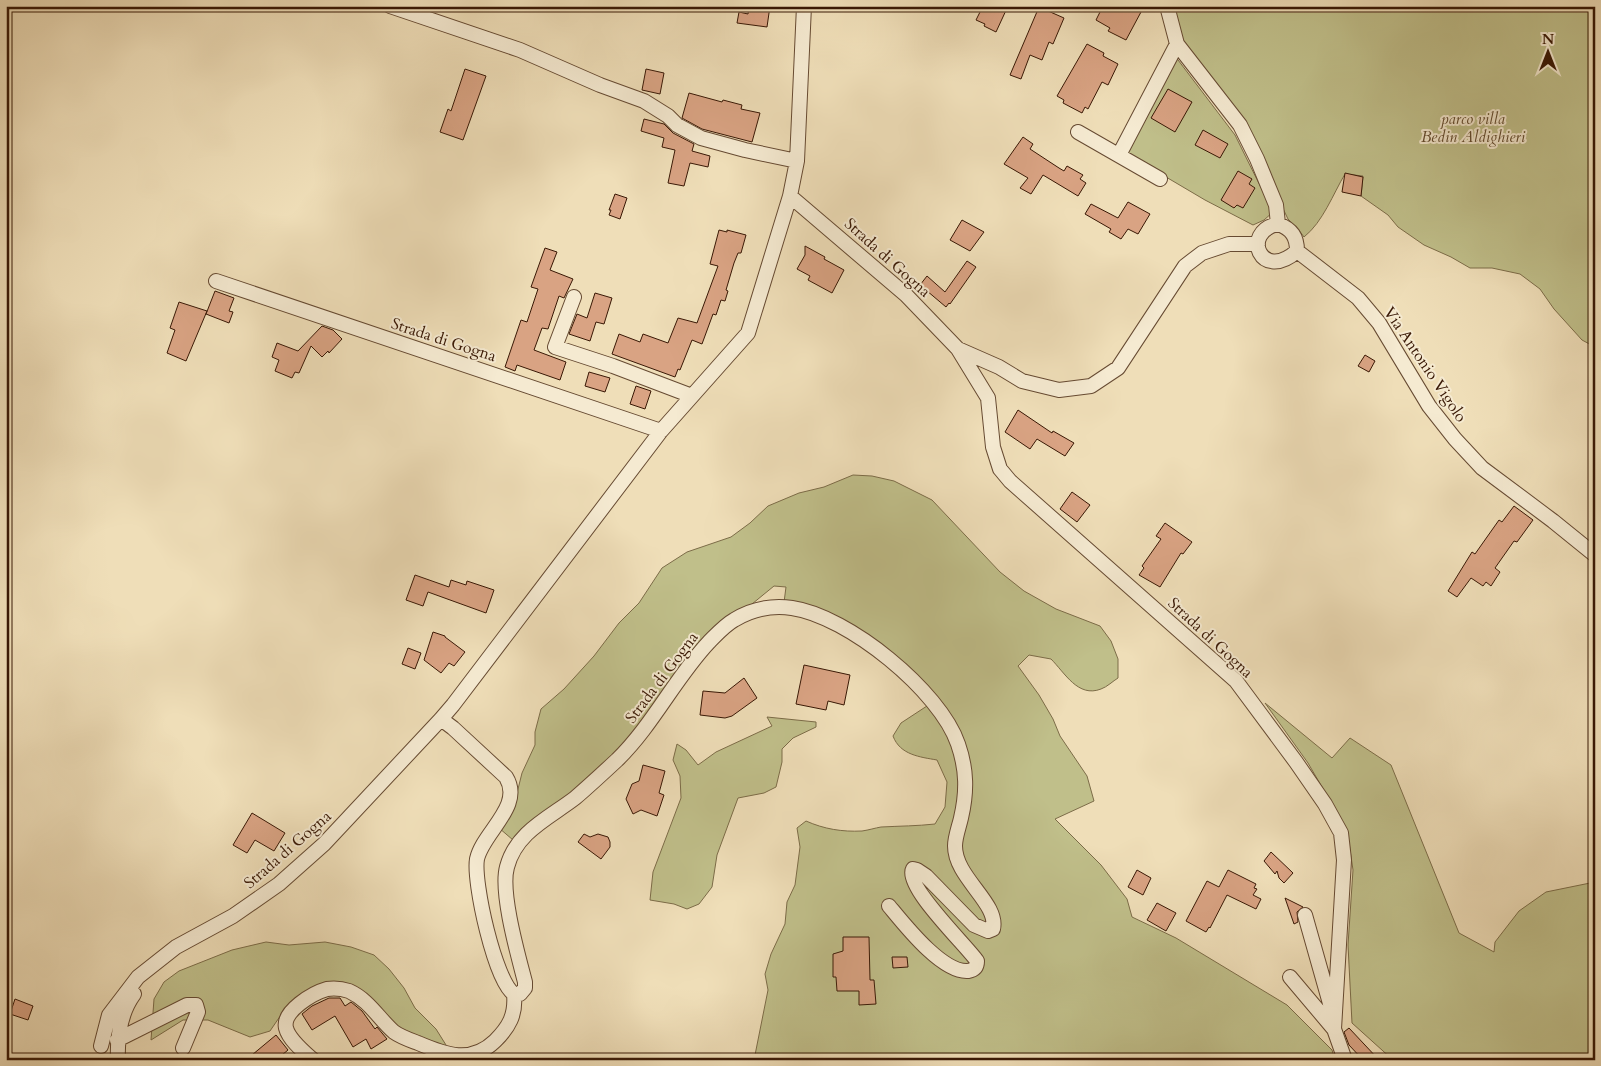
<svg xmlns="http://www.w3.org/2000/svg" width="1601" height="1066" font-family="Cardo,serif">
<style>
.green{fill:#c0bf8a;stroke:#7c6c48}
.building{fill:#d9a383;stroke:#391805}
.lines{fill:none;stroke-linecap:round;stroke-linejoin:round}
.minor-casing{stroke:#664a32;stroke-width:16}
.minor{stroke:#f5ead1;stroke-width:14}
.labels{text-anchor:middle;stroke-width:4;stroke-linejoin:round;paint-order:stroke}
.park-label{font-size:16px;font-style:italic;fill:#624a2d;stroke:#f5ead1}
.street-label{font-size:16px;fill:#391805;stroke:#f5ead1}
</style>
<rect width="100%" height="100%" fill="#efdeb8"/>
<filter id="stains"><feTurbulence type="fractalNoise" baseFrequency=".004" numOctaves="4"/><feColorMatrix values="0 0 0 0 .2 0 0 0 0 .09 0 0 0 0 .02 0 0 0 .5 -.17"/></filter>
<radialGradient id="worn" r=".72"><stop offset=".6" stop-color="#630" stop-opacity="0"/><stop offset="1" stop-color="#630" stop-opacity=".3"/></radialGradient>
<path class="green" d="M1166,6h429v341l-13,-7 -28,-31 -14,-20 -20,-15 -28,-6h-22l-19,-11 -27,-12 -26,-18 -10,-12 -27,-19 2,-20 -18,-2c-12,20 -22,48 -41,63l-6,-8 -10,-10 -45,-93 -72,-98z
M1175,56l60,79 38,77 -9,8 -11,5 -48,-25 -83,-49z
M853,475l19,1 22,5 38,19 68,72 24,19 32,18 44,17 11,15 7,18v19c-5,3 -11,9 -17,11 -23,9 -36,-16 -50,-30l-22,-4 -11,11 21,29 14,24 7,17 27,40 7,25 -39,18 46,46 26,34 5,18 44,21 111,67 45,45 3,10h-581l14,-70 -3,-16 6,-20 14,-30 2,-22 8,-17 5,-38 -3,-19 9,-7c18,8 36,11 56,10 7,-1 13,-3 19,-4 19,-1 36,-1 54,-3l10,-17 2,-25 -10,-22c-17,-3 -37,-5 -44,-24l8,-13 29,-19 -84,-78 -63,-16 3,-23 -12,-1 -22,18 -30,28 -99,120 -110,88 -14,-12 16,-27 7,-28 13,-28v-13l6,-23 23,-20 30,-33 25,-33 20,-20 23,-35 25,-16 44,-15 19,-14 18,-17 31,-13 25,-6z
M1265,703l67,55 18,-20 41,27 68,168 35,19 1,-10 24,-31 27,-19 49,-10v178h-202l-41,-37 -4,-78 5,-75 -5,-34 -8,-18 -32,-55z
M767,717l49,5v5l-23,11 -11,11v13l-6,25 -12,6 -26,5 -21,57 -5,32 -13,17 -12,5 -13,-5 -24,-4 3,-28 28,-74 -1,-22 -7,-16 4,-16 9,6 12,15 18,-13 56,-26z
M266,942l23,3 36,-3 26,5 23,8 15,14 15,19 11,20 21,21 15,24 -60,-25 -47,-41 -59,22 -15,22 -20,6 -42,-17h-25l-32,20 3,-41 10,-17 15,-11 53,-21z"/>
<path class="building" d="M749,6h21l-3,21 -30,-4 2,-11 9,2z
M983,6h25l-12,26 -12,-6 1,-2 -9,-4z
M1103,6h27l11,6 -15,28 -18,-9 2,-3 -14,-8z
M1039,7l25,11 -11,26 -4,-2 -7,18 -12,-5 -9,24 -11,-4z
M1087,44l17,9 -1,3 15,8 -10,21 -6,-3 -14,27 -3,-2 -3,6 -19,-10 1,-3 -7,-4z
M465,69l21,7 -23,64 -23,-8 8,-23 3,2z
M646,69l18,4 -4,21 -18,-4z
M1168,89l24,13 -17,30 -24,-14z
M689,93l33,9 1,-2 19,5 -1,4 19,4 -8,29 -50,-13 -20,-11z
M644,119l20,5 9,9 21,11 -2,7 18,5 -2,11 -18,-4 -6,23 -16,-3 7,-33 -13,-3 2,-9 -23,-7z
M1203,130l25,14 -8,14 -25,-13z
M1023,137l10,7 -3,5 29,19 5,3 3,-5 16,9 -3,4 6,4 -8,13 -35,-21 -12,19 -11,-6 8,-10 -24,-14z
M1238,171l14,8 -3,5 6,4 -12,20 -6,-3 -3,3 -13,-8z
M1345,173l18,4 -2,19 -19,-4z
M615,194l12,4 -7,21 -11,-4 2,-5h-2z
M1128,202l22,12 -12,20 -10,-5 -7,10 -12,-7 2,-3 -26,-15 6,-10 27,14z
M962,220l22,12 -14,19 -20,-11z
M719,230l8,2v-2l19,5 -5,18h-3l-4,10 -8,27 2,1 -3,10 -4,-1 -5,15 -3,-1 -11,30 -10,-4 -12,30 -2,-1 -3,8 -63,-23 7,-20 21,8 3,-8 25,9 10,-25 19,5 21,-57 -8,-2z
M805,246l20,11 -1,2 20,11 -12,23 -24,-13 2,-4 -13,-7 8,-14z
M545,248l12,4 -7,18 23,9 -9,19 -5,-2 -11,33 -6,-1 -8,22 32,12 -6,18 -43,-15 -2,6 -10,-4 16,-47 6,2 11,-33 -7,-2z
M967,261l9,6 -26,37 -1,-1 -3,4 -26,-22 7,-9 18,16z
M215,291l19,7 -5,13 4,1 -4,11 -23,-9z
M595,293l17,5 -8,26 -8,-2 -6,19 -21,-7 8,-20 10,4z
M179,302l28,9 -21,50 -19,-8 8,-23 -5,-2z
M322,326l11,4 9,9 -13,14 -1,-2 -6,6 -11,-11 -12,27 -4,-1 -3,6 -17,-7 4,-11 -7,-3 5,-14 21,8z
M1365,355l10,6 -6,11 -11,-6z
M589,372l21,6 -5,14 -20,-6z
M636,386l15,5 -6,18 -15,-5z
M1018,410l34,23 1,-2 21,12 -9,13 -28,-17 -7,10 -25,-17z
M1072,492l18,13 -13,17 -17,-13z
M1514,506l19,14 -16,22 -3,-1 -19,27 5,4 -9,14 -5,-4 -3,4 -12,-8 -14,19 -9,-6 24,-39 3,2 24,-34 3,2z
M1165,523l27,19 -9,12 -2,-1 -21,34 -21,-12 5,-7 -2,-2 19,-27 -5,-3z
M415,575l34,12 2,-7 15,5 1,-4 27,9 -8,23 -58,-21 -5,14 -17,-6z
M433,632l12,4v1l20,15 -11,14 -5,-3 -8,10 -17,-13z
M408,648l13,5 -6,16 -13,-5z
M804,665l46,10 -6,30 -16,-4 -2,9 -30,-6z
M744,678l13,20 -25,18 -7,2 -25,-3 3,-24 22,2z
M643,765l22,6 -6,22 5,2 -7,21 -16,-6 -8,4 -7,-15 6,-15 7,-3z
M252,813l33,20 -11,18 -19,-11 -8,13 -14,-8z
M584,834l6,3 8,-3 10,3 2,5v5l-9,12 -23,-17z
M1271,852l22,21 -9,10 -5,-5 -2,-7 -2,3 -11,-13z
M1137,870l14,8 -8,17 -15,-8z
M1228,870l28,14 -2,4 3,1 -4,6 8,4 -5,10 -29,-14 -17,33 -1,-1 -3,5 -20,-11 21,-40 12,6z
M1285,898l18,9 -6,5 1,10 -4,2z
M1157,903l19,10 -10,18 -19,-11z
M843,937h26l1,43h4l2,24 -17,1v-14h-22l-1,-14h-3v-23l10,-3z
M892,957h15l1,10 -15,1z
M329,998h11l5,8 6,-4 11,9 13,18 2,-2 10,12 -16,10 -5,-10 -13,8 -18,-31 -23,14 -10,-16 10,-8z
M15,999l18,7 -5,14 -18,-6z
M1349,1028l30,32h-16l-14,-15 -5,-13z
M276,1035l12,15 -12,10h-30z"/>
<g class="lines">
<g class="minor-casing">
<path id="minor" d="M390,6l130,44 80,35 44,16 24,15 9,9 24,13 44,12 52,11
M1167,6l10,38 63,81 17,34 19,46 2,19
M1078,132l82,47
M1119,155l58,-111
M790,196l116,99 52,54 30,49 5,49 7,22 10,12 226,200 60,81 29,42 16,29 3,27 -10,169
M1278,224c14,5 19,13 19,27 -36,32 -57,-19 -19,-27z
M1297,251l61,47 21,25 50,83 26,33 27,29 71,53 42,34
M216,281l445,150
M574,297l-19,50 58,19 79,30
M958,349l41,18 23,14 37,9 32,-4 27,-18 67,-102 17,-13 27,-9h29
M1305,915l26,92 3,22 11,31
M1290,977l43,51
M514,994h6l5,-6v-6c-7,-27 -25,-90 -18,-115 9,-35 42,-49 68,-69 14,-12 28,-25 42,-38 36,-35 58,-82 92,-118 8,-8 16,-17 25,-22 18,-11 37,-15 58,-12 56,8 148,83 166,136 9,26 9,48 3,74 -2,9 -6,19 -6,28 0,32 44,57 38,83l-5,2 -14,-6 -48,-49 -9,-6 -4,-1c-9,17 53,76 64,92 0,6 -3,9 -9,10 -26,2 -64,-47 -79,-65
M117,1040l70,-35h9l2,7 -15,36
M101,1046l8,-31 29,-38 38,-30 57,-31 46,-32 45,-40 117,-125 12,-14 208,-274 87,-98 42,-137 7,-35 7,-155
M118,1060c-1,-24 2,-47 16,-66
M313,1060c-9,-8 -24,-20 -27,-32 -4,-17 27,-35 41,-39 7,-1 16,0 22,2 20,9 30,28 45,41 7,5 16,8 24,11 28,12 53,21 77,-2 14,-14 21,-26 19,-47 -19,-13 -41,-112 -37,-135 6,-27 47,-53 29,-82l-53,-49 -12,-9"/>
</g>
<use href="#minor" class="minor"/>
</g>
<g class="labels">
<g class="park-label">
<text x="1473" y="124">parco villa<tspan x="1473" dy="18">Bedin Aldighieri</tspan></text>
</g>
<g class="street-label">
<text transform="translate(888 257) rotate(42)" y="6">Strada di Gogna</text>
<text transform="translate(444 339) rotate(18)" y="6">Strada di Gogna</text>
<text transform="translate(1426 364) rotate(56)" y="6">Via Antonio Vigolo</text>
<text transform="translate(1211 637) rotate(43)" y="6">Strada di Gogna</text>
<text transform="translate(661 677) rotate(-53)" y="6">Strada di Gogna</text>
<text transform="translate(287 849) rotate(-41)" y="6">Strada di Gogna</text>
</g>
</g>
<rect width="1601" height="1066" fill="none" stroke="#efdeb8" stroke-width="25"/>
<rect x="8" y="8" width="1586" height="1051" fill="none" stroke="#391805" stroke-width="2.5"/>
<rect x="12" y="12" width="1576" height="1041" fill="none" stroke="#391805"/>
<g transform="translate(1548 52)" stroke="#f5ead1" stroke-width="4" paint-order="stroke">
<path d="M0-4L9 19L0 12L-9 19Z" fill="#391805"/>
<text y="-8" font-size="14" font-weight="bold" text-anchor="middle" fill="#391805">N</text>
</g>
<rect width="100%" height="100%" filter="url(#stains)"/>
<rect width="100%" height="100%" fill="url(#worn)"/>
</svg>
